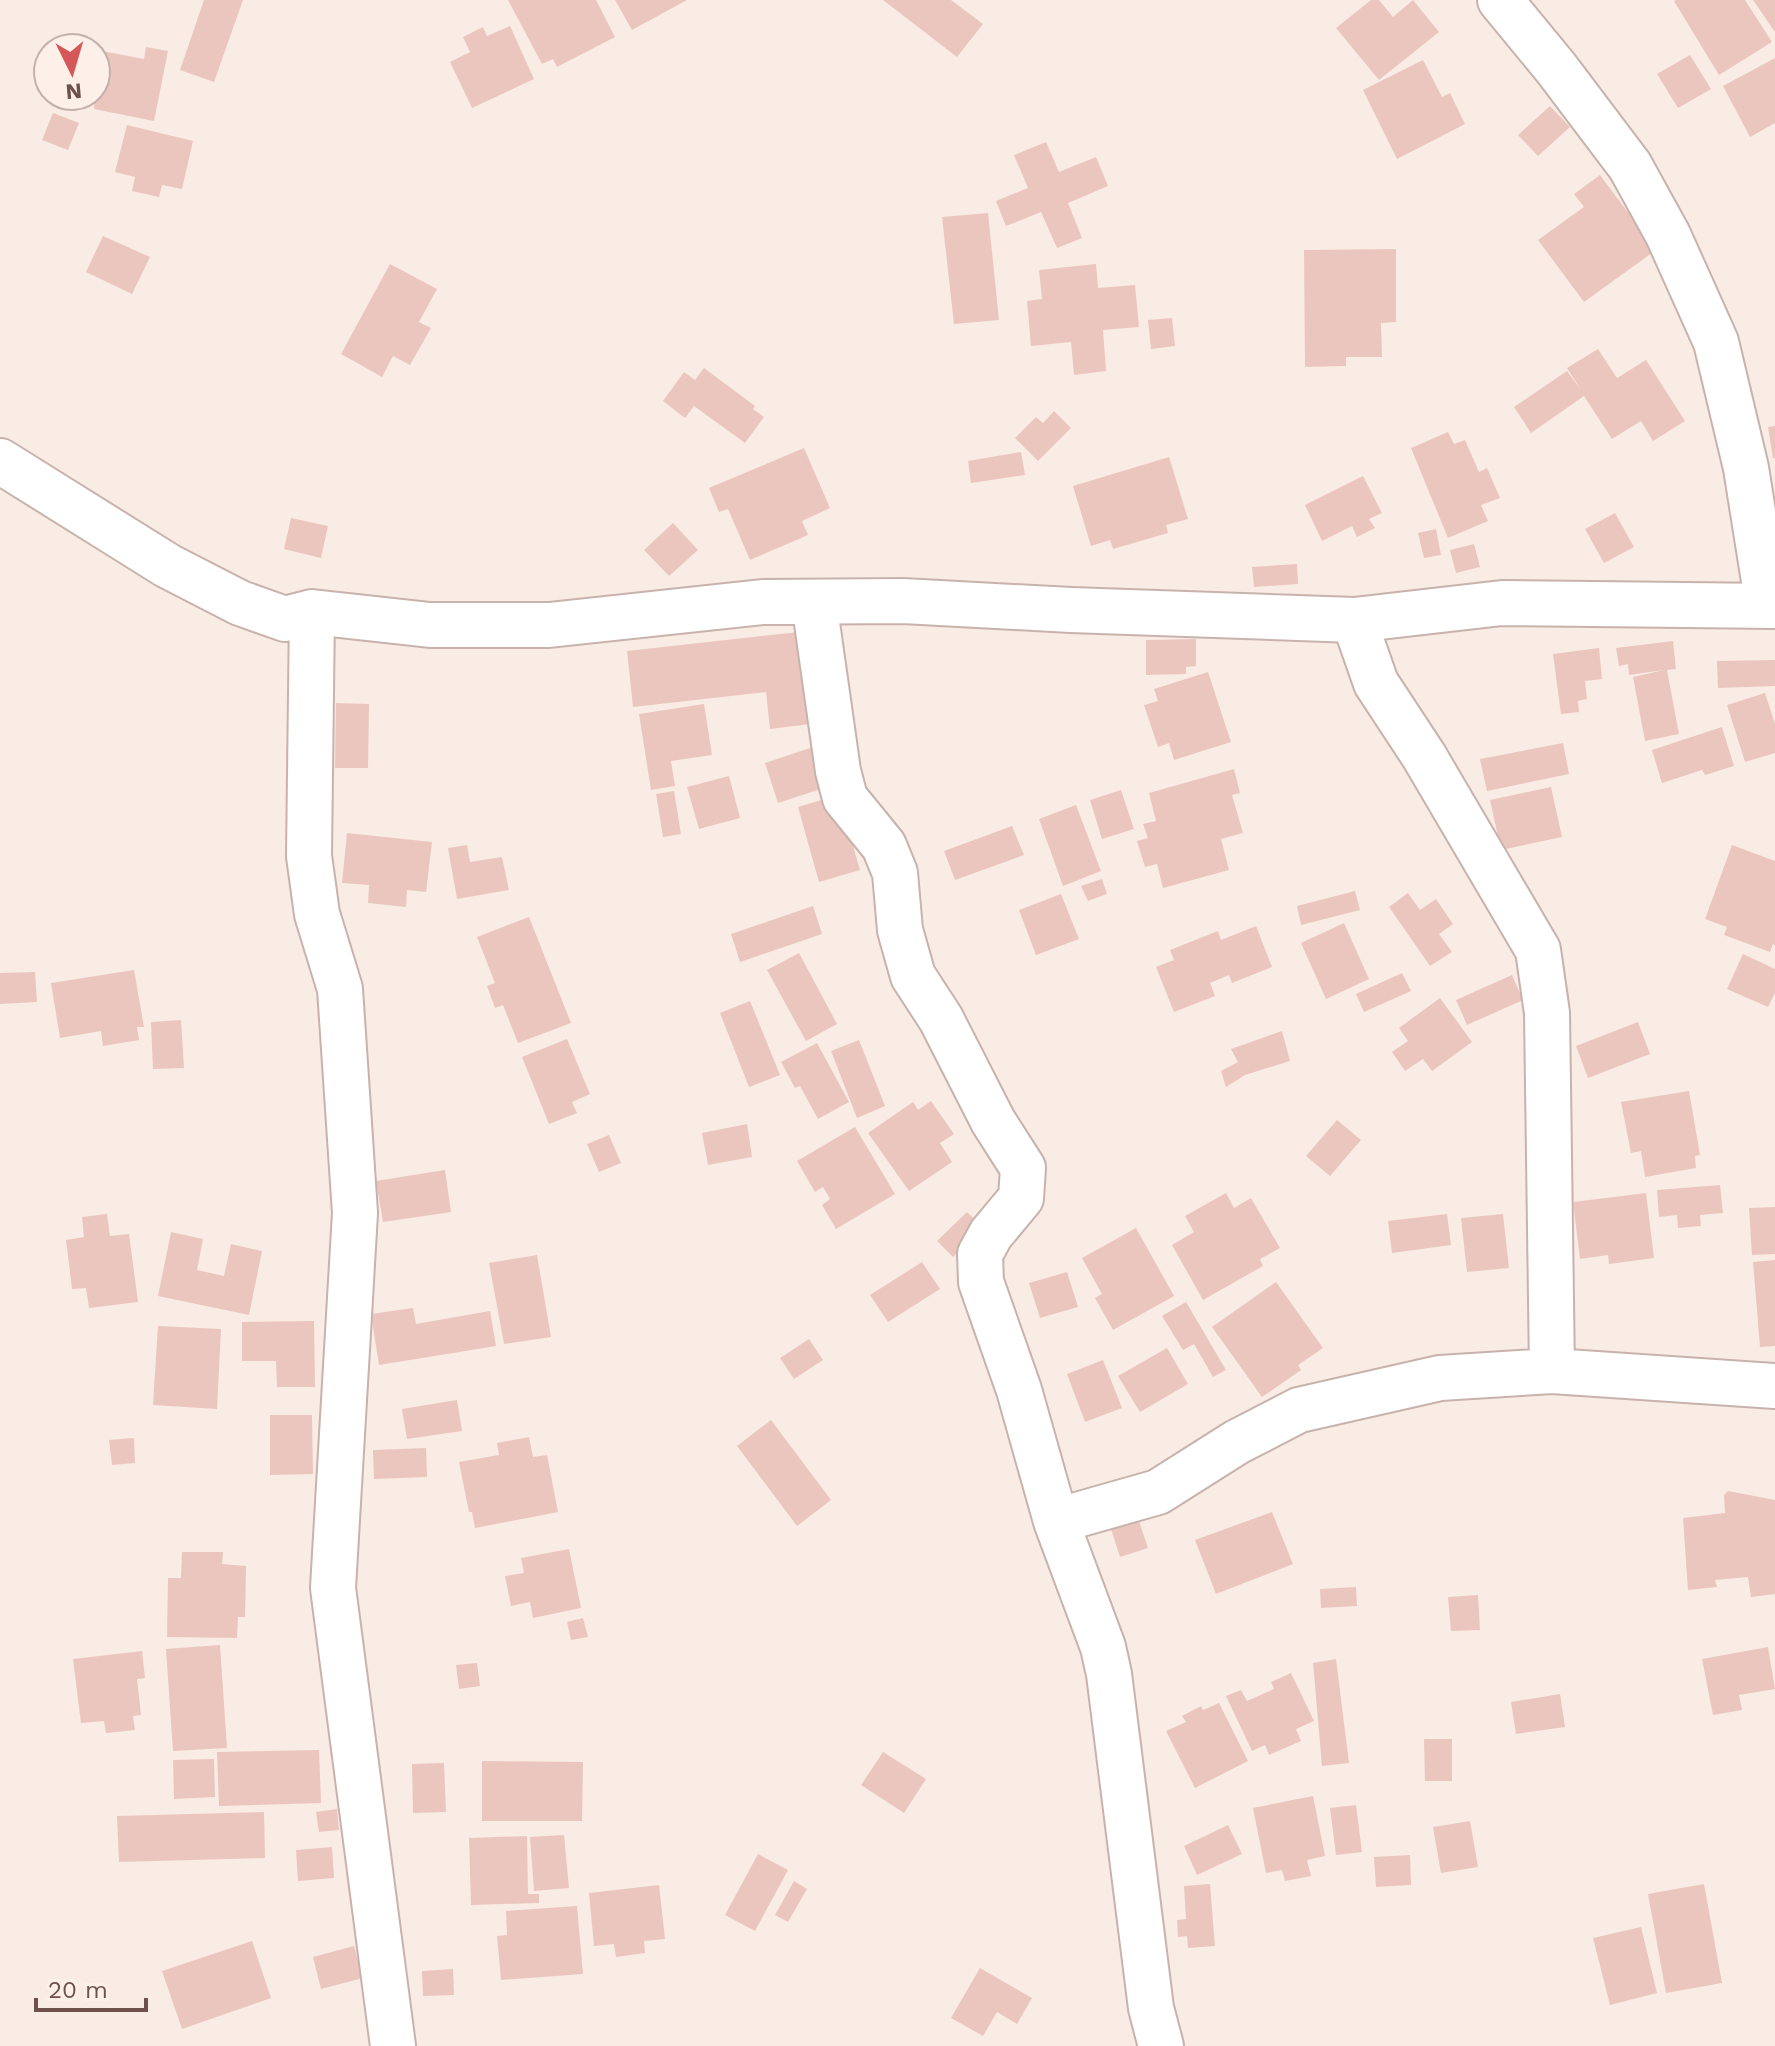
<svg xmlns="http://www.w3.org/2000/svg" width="1775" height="2046" font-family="'Work Sans',sans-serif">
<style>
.building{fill:#ebc6bf}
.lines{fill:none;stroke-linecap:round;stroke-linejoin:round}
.minor-casing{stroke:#c8b2ac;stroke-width:48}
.minor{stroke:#fff;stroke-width:44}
</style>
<rect width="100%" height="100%" fill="#f9ece4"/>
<path class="building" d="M204,0h39l-29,82 -34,-12z
M508,0h88l19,37 -58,30 -4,-8 -11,5z
M615,0h72l-55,30z
M883,0h68l32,24 -26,33z
M1371,0h8l14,17 20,-17 26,32 -60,48 -43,-52z
M1676,0h69l27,42 -53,33 -45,-74z
M1753,0h22v32z
M510,26l24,53 -62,29 -22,-46 20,-10 -7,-15 20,-10 4,9z
M146,47l22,4 -14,70 -60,-12 2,-49 5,1 1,-10 42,8z
M1690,55l21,34 -33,19 -21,-34z
M1775,58v65l-25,14 -27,-51z
M1423,60l19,37 8,-4 15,31 -68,35 -34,-69z
M1550,106l20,21 -32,29 -20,-21z
M53,113l26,10 -11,27 -26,-10z
M127,125l66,16 -11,48 -20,-4 -3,12 -27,-6 3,-14 -20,-5z
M1046,142l13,30 37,-15 12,29 -40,17 14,35 -25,10 -16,-36 -35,14 -10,-25 32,-13 -14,-33z
M1600,175l56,75 -72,52 -46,-62 46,-33 -10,-13z
M988,213l11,107 -45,4 -12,-107z
M103,236l47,21 -18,37 -46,-22z
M1396,249v73l-15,1 1,34h-36v9l-41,1 -1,-117z
M390,264l47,25 -18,33 12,6 -21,37 -17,-9 -11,21 -41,-23z
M1096,264l2,24 37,-3 4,42 -36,3 3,41 -32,4 -3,-33 -40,4 -4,-45 15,-2 -3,-29z
M1172,318l3,28 -24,3 -3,-29z
M1598,349l19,29 29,-18 39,61 -32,20 -12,-20 -29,18 -28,-43 -53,37 -17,-26 53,-36 14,19 -14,-22z
M704,368l51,38 -2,3 11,8 -19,26 -51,-37 -9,12 -22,-17 21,-29 11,8z
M1054,411l17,17 -33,33 -23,-23 21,-21 7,6z
M1775,426v32h-2l-5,-31z
M1448,432l6,12 11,-4 14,32 8,-4 13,30 -19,7 7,16 -40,17 -37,-90z
M804,448l26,60 -28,13 6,14 -58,25 -22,-51 -9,3 -10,-24z
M1021,452l4,23 -54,8 -3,-22z
M1169,457l19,62 -22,6 2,8 -55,16 -3,-9 -19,6 -18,-60z
M1363,476l19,37 -13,6 6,9 -18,9 -5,-11 -30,15 -17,-36z
M1615,513l19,34 -30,16 -19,-34z
M291,518l37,8 -7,32 -37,-9z
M673,523l25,27 -29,26 -25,-26z
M1436,529l5,26 -17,3 -6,-25z
M1474,544l6,23 -24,6 -6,-23z
M1297,564l1,20 -44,3 -2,-20z
M808,631l11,92 -49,6 -4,-37 -133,15 -6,-56z
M1196,639v27l-10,1v7l-40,1v-35z
M1673,641l3,28 -9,1 12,64 -34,7 -12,-64 31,-7 -35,5 -1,-11 -9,2 -3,-18z
M1599,648l3,31 -17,2 2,18 -9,2 1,11 -18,2 -8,-60z
M1775,660v26l-57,2 -1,-27z
M1208,672l23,70 -57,18 -5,-17 -11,4 -14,-42 14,-4 -4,-12z
M1765,693l10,31v29l-30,9 -18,-57z
M336,703l33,1 -1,64h-33z
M704,704l8,51 -41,6 4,25 -24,4 -12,-76z
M1722,727l12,39 -29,9 -3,-5 -40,13 -10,-33z
M1563,743l6,31 -82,17 -7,-32z
M816,746l14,40 -52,17 -13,-40z
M1234,769l6,24 -8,2 11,38 -22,6 8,31 -66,18 -6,-24 -12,3 -8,-26 11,-3 -5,-14 13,-3 -7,-28z
M729,776l11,42 -41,11 -12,-42z
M1551,787l11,50 -61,13 -11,-50z
M1121,790l13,39 -32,10 -12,-39z
M674,791l7,43 -18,3 -7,-43z
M838,795l22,75 -41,12 -21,-75z
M1076,805l25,66 -38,15 -24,-67z
M1012,826l12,29 -69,25 -11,-29z
M347,833l85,9 -6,50 -19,-2 -1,17 -38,-4 1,-18 -27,-2z
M467,845l3,17 32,-5 7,33 -52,9 -9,-51z
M1732,845l43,16v84l-2,-1 -3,8 -46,-17 3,-8 -22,-8z
M1102,879l5,15 -19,7 -7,-15z
M1355,891l5,19 -59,15 -4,-19z
M1408,893l12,17 16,-11 17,25 -14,10 13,18 -22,14 -41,-59z
M1061,894l18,45 -43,16 -17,-45z
M813,906l9,28 -82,28 -9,-28z
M529,917l42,106 -53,20 -15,-38 -8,3 -8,-22 8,-3 -18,-46z
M1344,923l25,56 -43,20 -25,-56z
M1256,926l16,41 -40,16 -3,-8 -19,8 5,13 -41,16 -18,-45 18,-7 -4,-10 48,-19 3,9z
M799,953l38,71 -31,17 -39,-71z
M1743,954l32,15v24l-7,14 -41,-18z
M134,970l10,57h-7l2,13 -36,6 -2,-15 -41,7 -9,-55z
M35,972l2,30 -37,2v-31z
M1402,973l9,18 -47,21 -8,-18z
M1512,975l11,25 -56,25 -11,-25z
M1440,998l32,44 -40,29 -9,-12 -18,12 -13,-19 16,-11 -9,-13z
M750,1001l30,74 -31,12 -29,-74z
M181,1020l3,48 -31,1 -2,-47z
M1638,1022l12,32 -62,24 -12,-32z
M1282,1031l8,30 -45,14 -19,12 -5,-16 17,-9 -7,-13z
M567,1039l23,55 -18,8 5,11 -28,11 -27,-67z
M859,1040l26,66 -28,12 -26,-67z
M817,1043l32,59 -31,17 -18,-33 -5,2 -14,-26z
M1689,1091l11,64 -5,1 1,12 -51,9 -4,-26 -10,2 -10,-51z
M931,1101l23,33 -14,9 12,19 -43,29 -41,-58 45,-31 5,8z
M1337,1120l24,20 -31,36 -24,-20z
M747,1124l5,33 -44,8 -6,-32z
M855,1127l40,67 -59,35 -14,-24 8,-6 -7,-12 -8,5 -18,-31z
M609,1135l12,28 -22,9 -12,-28z
M445,1170l6,42 -68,10 -7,-41z
M1720,1185l3,28 -23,2 1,11 -23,2 -1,-13 -18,2 -2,-27z
M1226,1193l8,15 17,-10 29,50 -20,11 3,7 -60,34 -31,-55 22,-13 -9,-16z
M1646,1193l8,65 -45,6 -1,-9 -28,4 -7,-57z
M1775,1207v47l-23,1 -3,-47z
M967,1212l16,16 -30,29 -16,-16z
M107,1214l3,22 19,-2 9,68 -49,6 -3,-20 -14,1 -6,-49 18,-3 -2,-20z
M1447,1214l4,31 -59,8 -4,-32z
M1503,1214l6,54 -42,4 -6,-54z
M1136,1228l38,68 -61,34 -18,-32 7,-4 -20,-36z
M171,1232l32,7 -6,31 27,6 7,-32 31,7 -13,64 -91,-19z
M537,1255l14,82 -47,7 -15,-81z
M1775,1260v86l-15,1 -7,-85z
M922,1262l18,27 -52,33 -18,-27z
M1067,1272l11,35 -38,11 -11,-35z
M1276,1282l47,66 -25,17 3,5 -39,27 -50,-70z
M1186,1302l40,68 -13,7 -19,-33 -11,6 -21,-34z
M413,1308l3,16 74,-13 6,35 -117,19 -8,-51z
M314,1321l1,66h-38l-1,-26h-34v-39z
M158,1326l63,3 -4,80 -64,-4z
M809,1339l14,21 -29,19 -14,-21z
M1167,1348l21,36 -48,28 -22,-36z
M1103,1360l19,48 -37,14 -18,-48z
M457,1400l5,31 -55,8 -5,-30z
M270,1415h42l1,59 -43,1z
M771,1420l60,80 -34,26 -60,-80z
M529,1437l4,20 14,-2 11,57 -83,16 -3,-16h-3l-10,-50 40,-7 -2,-12z
M134,1438l1,25 -23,2 -3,-25z
M426,1448l1,29 -53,2 -1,-29z
M1728,1491l47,9v94l-24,3 -3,-20 -33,3 2,7 -29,3 -5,-72 42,-5 -1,-18z
M1272,1512l21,52 -77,30 -21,-54z
M1139,1521l9,27 -28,9 -9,-28z
M569,1549l12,59 -48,10 -3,-16 -19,4 -6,-30 19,-3 -3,-15z
M182,1552h41l-1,12 24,2 -1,51h-7l-1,21 -70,-1 1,-59h13z
M1356,1587l1,19 -36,2 -1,-19z
M1478,1595l2,35 -29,1 -3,-34z
M583,1618l5,19 -17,3 -4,-18z
M220,1645l7,103 -54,3 -7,-102z
M1768,1647l7,42 -36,6 3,15 -29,5 -11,-56z
M142,1651l3,27 -8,1 4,36 -8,1 2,14 -29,3 -2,-12 -23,2 -8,-64z
M1336,1659l13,104 -27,3 -9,-103z
M477,1663l3,23 -21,3 -3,-24z
M1291,1673l23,48 -18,8 5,12 -32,14 -4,-10 -13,6 -26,-55 15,-6 6,11 27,-12 -3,-7z
M1560,1694l5,33 -49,7 -5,-32z
M1219,1703l29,58 -53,27 -29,-57 20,-9 -4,-6 19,-10 2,4z
M1424,1739h28v42h-27z
M319,1750l2,53 -102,3 -2,-54z
M883,1752l43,27 -22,34 -43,-28z
M214,1759l1,38 -41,2 -1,-39z
M482,1761l101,1 -1,59h-100z
M444,1763l2,49 -33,1 -1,-49z
M1313,1796l12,60 -18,4 4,16 -26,5 -3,-11 -16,3 -13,-65z
M1356,1805l6,47 -26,3 -6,-47z
M337,1809l2,21 -20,2 -3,-20z
M264,1812l1,46 -146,4 -2,-46z
M1470,1821l8,46 -37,6 -8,-46z
M1228,1825l14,29 -45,21 -13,-29z
M564,1835l5,53 -35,3 -4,-54z
M527,1836l1,58h11v9l-68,2 -2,-67z
M332,1847l2,31 -36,3 -2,-31z
M758,1854l30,16 -33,61 -30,-16z
M1410,1855l1,30 -35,2 -2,-30z
M794,1881l13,8 -19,33 -13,-7z
M1210,1884l5,62 -27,2 -1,-12 -9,1 -1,-17 9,-1 -2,-33z
M1704,1884l18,99 -56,10 -18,-99z
M659,1885l6,54 -21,2 1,12 -29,4 -2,-13 -20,2 -5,-53z
M577,1906l6,68 -82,6 -4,-44 10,-1 -1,-24z
M1641,1927l16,66 -47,12 -17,-67z
M252,1941l19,57 -89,31 -20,-58z
M354,1946l9,32 -42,11 -8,-32z
M980,1968l52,30 -15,26 -20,-12 -14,24 -32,-18z
M453,1969l1,26 -31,1 -1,-25z"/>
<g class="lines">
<g class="minor-casing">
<path id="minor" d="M1500,0l56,68 74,98 38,69 48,107 30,126 22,138
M0,461l168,105 72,37 45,16 27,-7 118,13h119l213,-23 141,-1 168,9 283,10 148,-17 273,3
M814,602l24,169 7,27 39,48 11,27 5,57 13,46 28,43 52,102 30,47 -2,30 -30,36 -11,20 1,28 38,108 37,131 47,126 6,27 42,334 10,38
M312,612l-3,244 8,58 23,75 15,224 -22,375 60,458
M1354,620l22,63 48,73 114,194 9,63 5,358
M1056,1521l102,-29 79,-50 62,-32 141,-32 112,-7 223,15"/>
</g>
<use href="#minor" class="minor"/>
</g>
<g transform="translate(72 72) rotate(175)"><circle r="38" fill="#fcf0e9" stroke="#c3b0ab" stroke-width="2"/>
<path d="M0-6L14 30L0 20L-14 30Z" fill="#d55758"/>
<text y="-12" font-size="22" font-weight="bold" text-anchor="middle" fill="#6e514d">N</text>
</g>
<path d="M36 1998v12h110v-12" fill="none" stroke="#6e514d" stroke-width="4"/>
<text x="48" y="1998" font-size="24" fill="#6e514d" stroke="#fcf0e9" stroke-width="6" paint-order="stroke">20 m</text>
</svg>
